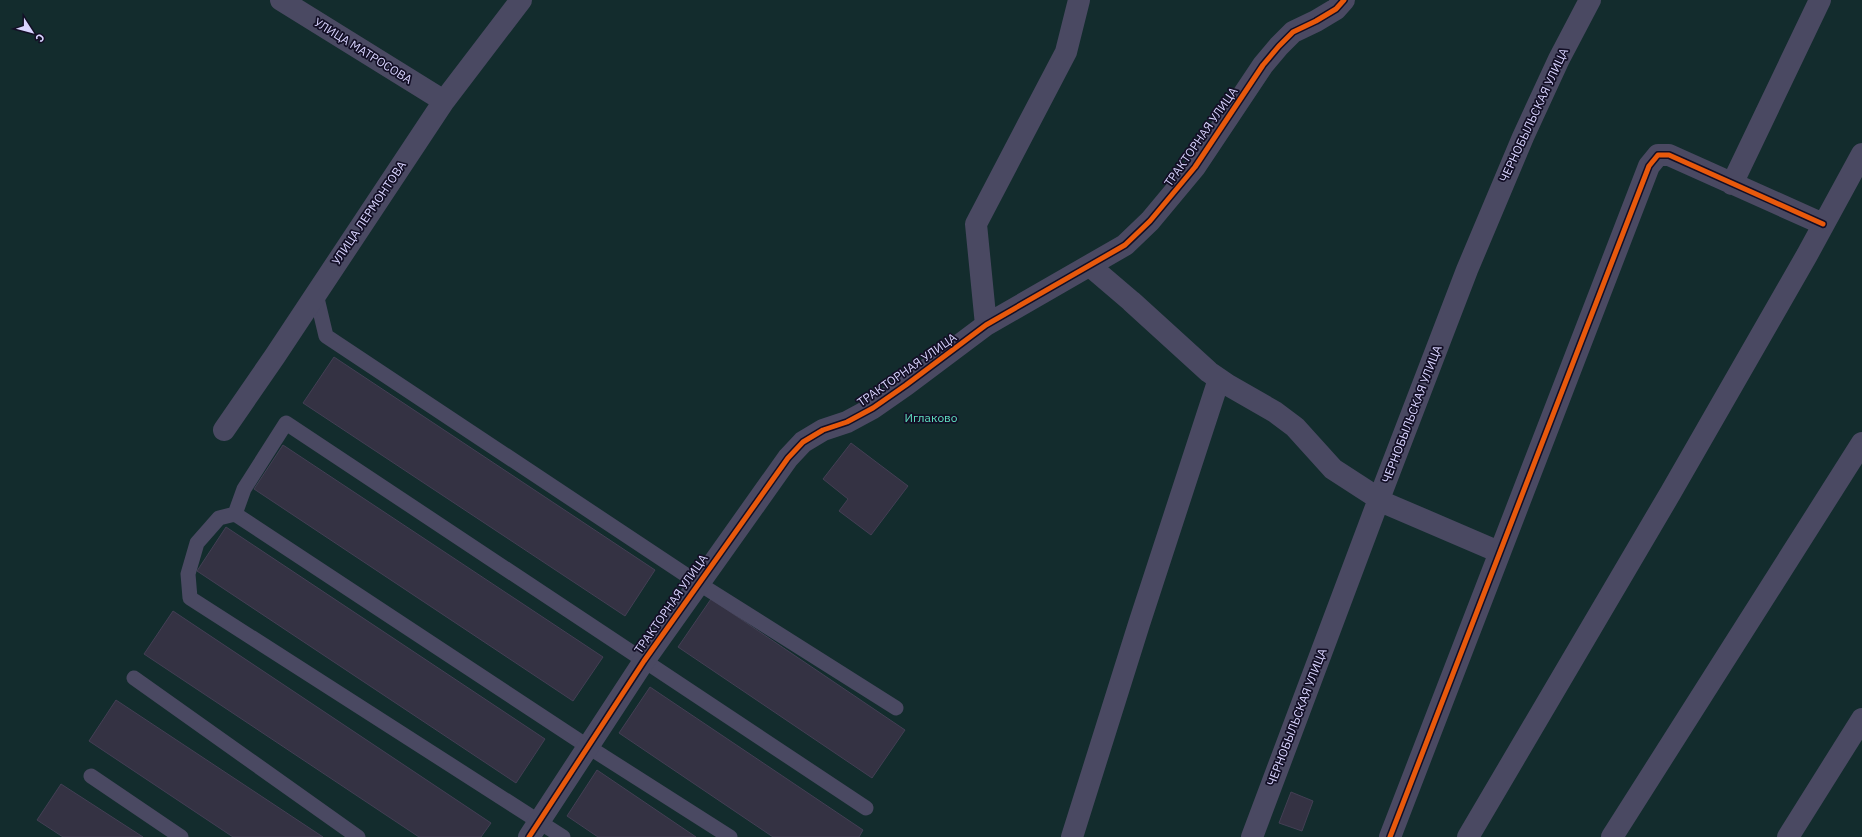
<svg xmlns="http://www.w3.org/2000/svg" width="1862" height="837" font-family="'IBM Plex Sans',sans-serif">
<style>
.green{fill:#132c2d}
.building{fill:#343243;stroke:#433f54}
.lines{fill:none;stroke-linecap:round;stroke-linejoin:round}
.service{stroke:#4a4962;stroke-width:15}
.minor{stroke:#4a4962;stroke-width:22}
.cycleway-casing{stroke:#130f26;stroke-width:8}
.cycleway{stroke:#e8590c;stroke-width:5}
.labels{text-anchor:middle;stroke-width:3.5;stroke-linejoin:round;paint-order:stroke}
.street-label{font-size:12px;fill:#d9d4ff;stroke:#130f26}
.park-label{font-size:12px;fill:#5fe0c0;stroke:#130f26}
</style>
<rect width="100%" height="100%" fill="#161421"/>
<path class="green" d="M0,0h1862v837h-1862z"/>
<path class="building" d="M334,357l321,213 -30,46 -322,-213z
M851,443l57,43 -37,49 -32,-24 9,-12 -25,-20z
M283,445l320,212 -30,44 -319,-212z
M226,527l319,212 -29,44 -319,-212z
M711,599l194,131 -33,48 -194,-131z
M173,611l318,212 -10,14h-62l-275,-183z
M650,687l213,143 -4,7h-86l-154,-104z
M116,700l207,137h-90l-144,-96z
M597,770l99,67h-98l-31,-21z
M61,784l82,53h-80l-26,-17z
M1291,792l22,9 -11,30 -23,-8z"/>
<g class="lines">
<path class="service" d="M316,294l10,42 372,247 198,125
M235,514l352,232 143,91
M134,678l224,159
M91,776l90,61
M563,837l-373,-239 -2,-24 9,-31 22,-25 16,-4 9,-25 42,-66 580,385"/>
<path class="minor" d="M281,0l163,101
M1732,184l88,-184
M1090,266l41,35 78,71 19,13 47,27 20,15 38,42 54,35 112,48
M986,325l-10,-101 90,-172 13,-52
M224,430l51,-74 169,-255 77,-101
M529,837l115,-176 144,-203 15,-16 20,-12 24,-8 26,-14 33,-23 80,-60 139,-80 25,-24 45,-54 68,-102 16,-19 14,-14 23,-11 20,-12 8,-9
M1072,837l67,-213 80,-245
M1252,837l127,-338 88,-229 56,-133 36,-78 31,-59
M1390,837l259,-671 9,-11h11l154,69
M1468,837l203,-345 136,-237 55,-101
M1612,837l250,-394
M1788,837l74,-118"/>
<g class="cycleway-casing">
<path id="cycleway" d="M529,837l115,-176 144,-203 15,-16 20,-12 24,-8 26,-14 33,-23 80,-60 139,-80 25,-24 45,-54 68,-102 16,-19 14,-14 23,-11 20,-12 8,-9
M1390,837l259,-671 9,-11h11l154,69"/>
</g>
<use href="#cycleway" class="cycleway"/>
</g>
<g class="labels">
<g class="street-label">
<text transform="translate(363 51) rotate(32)" y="4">УЛИЦА МАТРОСОВА</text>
<text transform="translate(1534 115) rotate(-65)" y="4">ЧЕРНОБЫЛЬСКАЯ УЛИЦА</text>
<text transform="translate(1201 137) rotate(-55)" y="4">ТРАКТОРНАЯ УЛИЦА</text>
<text transform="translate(369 213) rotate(-56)" y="4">УЛИЦА ЛЕРМОНТОВА</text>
<text transform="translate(907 370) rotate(-35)" y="4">ТРАКТОРНАЯ УЛИЦА</text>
<text transform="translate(1412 414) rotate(-69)" y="4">ЧЕРНОБЫЛЬСКАЯ УЛИЦА</text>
<text transform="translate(671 604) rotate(-55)" y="4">ТРАКТОРНАЯ УЛИЦА</text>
<text transform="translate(1297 717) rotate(-69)" y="4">ЧЕРНОБЫЛЬСКАЯ УЛИЦА</text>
</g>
<g class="park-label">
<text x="931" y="422">Иглаково</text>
</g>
</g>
<g transform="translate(32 32) rotate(126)" stroke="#130f26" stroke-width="3" paint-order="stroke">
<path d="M0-3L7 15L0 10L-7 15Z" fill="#d9d4ff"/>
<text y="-6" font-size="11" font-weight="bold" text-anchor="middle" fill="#d9d4ff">С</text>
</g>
</svg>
